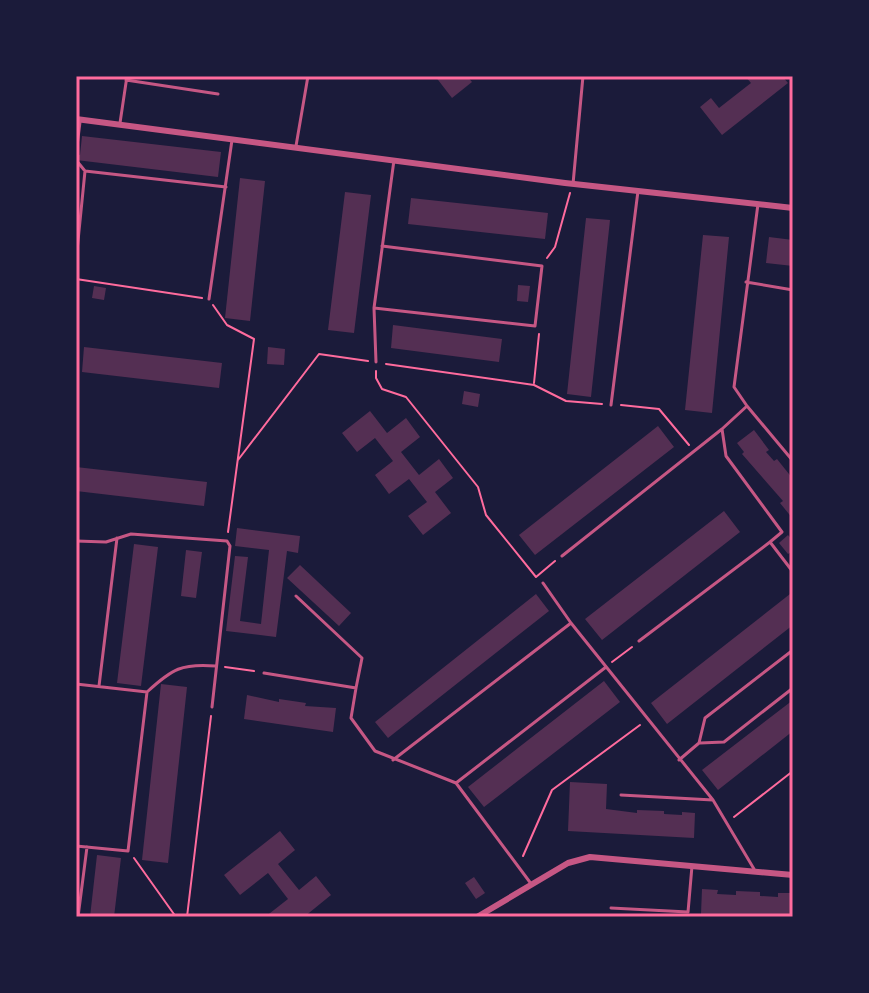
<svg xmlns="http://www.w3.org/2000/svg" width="869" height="993" font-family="Barlow,sans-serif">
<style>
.building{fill:#542f53}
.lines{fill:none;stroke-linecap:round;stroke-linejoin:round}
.path{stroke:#ff6b9d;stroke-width:2}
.service{stroke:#c65784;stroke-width:3}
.minor{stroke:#c65784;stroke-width:6}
.neatline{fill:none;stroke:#ff6b9d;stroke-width:3}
</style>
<rect width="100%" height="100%" fill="#1b1b3a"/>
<path class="building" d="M435,76h32l5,6 -20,16z
M745,76h37l6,7 -66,52 -22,-28 11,-9 8,10 32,-25z
M82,136l139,16 -3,25 -142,-17v-6l4,1z
M240,178l25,3 -15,140 -25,-3z
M345,192l26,3 -17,138 -26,-3z
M411,198l137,15 -3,26 -137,-15z
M586,218l24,2 -19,177 -24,-3z
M703,235l26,2 -17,176 -27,-3z
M769,237l24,3v26l-27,-3z
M518,285l12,1 -2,16 -11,-1z
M94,286l12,2 -2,12 -12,-2z
M393,325l109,14 -3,23 -108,-14z
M84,347l138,16 -3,25 -137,-16z
M268,347l17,2 -1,16 -17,-1z
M464,391l16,3 -2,13 -16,-3z
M370,411l17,22 19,-15 14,19 -19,15 18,23 20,-16 14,19 -18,14 16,21 -28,22 -15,-19 19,-14 -18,-23 -20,15 -14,-19 18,-14 -18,-23 -18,14 -15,-19z
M658,426l16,21 -139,108 -16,-20z
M754,430l15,20 -3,2 8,9 3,-2 16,20v40l-13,-16 3,-2 -41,-47 2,-2 -7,-9z
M76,467l131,15 -3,24 -128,-15z
M724,511l16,21 -138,108 -17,-21z
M237,528l63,8 -2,17 -11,-2 -11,86 -50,-6 9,-75 13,1 -8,64 21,3 8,-74 -34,-4z
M788,535l5,6v10l-5,3 -9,-11z
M134,544l24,3 -17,139 -24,-3z
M186,550l16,2 -6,46 -15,-2z
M300,565l51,48 -12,13 -52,-48z
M536,594l13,17 -161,127 -13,-16z
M790,594l3,4v27l-126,99 -16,-21z
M604,681l16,21 -136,105 -16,-20z
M161,684l26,3 -19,176 -26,-3z
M247,695l32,7v-3l27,4 -1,3 31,2 -3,24 -89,-13z
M793,700v31l-75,59 -16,-20z
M570,782l37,2 -1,25 31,4v-3l27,1v3l18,1v-3l13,1 -1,25 -126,-7z
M280,831l15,19 -17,14 21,26 17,-14 15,19 -27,22h-39l23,-18 -20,-26 -28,22 -16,-20z
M97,855l24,3 -7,59h-24z
M474,877l11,16 -9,6 -11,-16z
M702,889l16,1 -1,4 19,1v-4l24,1v4l18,1v-4h15l-1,24 -91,-3z"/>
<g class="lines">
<path class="path" d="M547,258l8,-11 15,-54
M76,279l126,19
M213,305l14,20 27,14 -26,193
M386,364l148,21 32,16 36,3
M376,371v7l6,11 24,8 72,90 8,28 50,62
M534,383l5,-49
M621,405l38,4 30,36
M238,460l81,-106 49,7
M536,577l19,-16
M612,662l20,-15
M225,667l29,4
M734,817l59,-46
M523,856l29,-66 88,-65
M134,858l42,59
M187,917l24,-201"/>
<path class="service" d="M126,80l92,14
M120,123l7,-47
M296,146l12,-70
M76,154l4,-32
M76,160l9,11
M573,184l10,-108
M758,204l-24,183 13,19 -25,23 4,27 56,76 -12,10 23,30
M382,246l160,20 -7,60 -161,-18 20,-148
M76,261l9,-90 141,16
M746,282l47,8
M209,299l23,-159
M374,308l2,54
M611,405l27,-214
M747,406l46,55
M76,541l30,1 25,-8 96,7 3,5 -18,161
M562,556l160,-127
M543,583l28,40 142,177 41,69
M296,596l66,62 -6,30
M639,641l131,-99
M264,673l92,15 -5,30 24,33 81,32 76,102
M76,684l71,8
M99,686l18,-148
M700,743l24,-1 69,-54
M393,760l178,-137
M679,760l20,-17 6,-25 88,-68
M456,783l150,-116
M621,795l92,5
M76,846l52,5 19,-159c25,-23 35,-29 69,-26
M611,908l77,4 4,-46
M78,917l9,-70"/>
<path class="minor" d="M76,119l489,64 228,25
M477,917l91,-54 22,-6 203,18"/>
</g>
<rect width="869" height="993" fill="none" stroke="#1b1b3a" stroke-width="156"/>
<rect x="78" y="78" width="713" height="837" class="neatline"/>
</svg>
